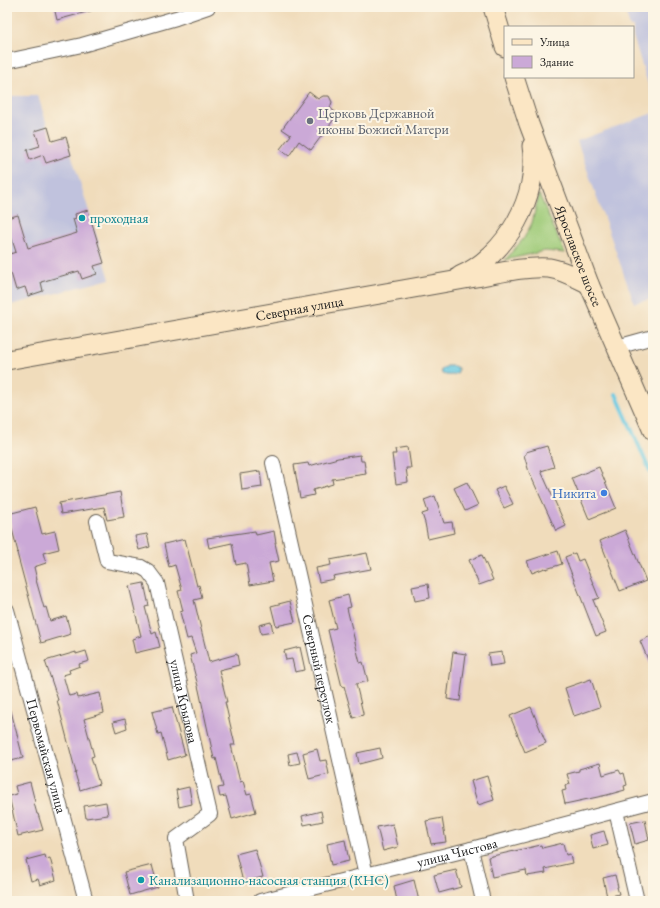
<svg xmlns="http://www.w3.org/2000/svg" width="660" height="908" font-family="'EB Garamond',serif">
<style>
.industrial{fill:#c0c2dd}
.green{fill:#9dca77;stroke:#5c734a}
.water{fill:#64c7e2;stroke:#40727f}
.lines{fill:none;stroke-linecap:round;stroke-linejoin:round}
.stream{stroke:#64c7e2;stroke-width:4}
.building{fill:#cba9d7}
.minor-casing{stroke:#665f54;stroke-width:16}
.secondary-casing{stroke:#665f54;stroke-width:21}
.minor{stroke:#fff;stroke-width:14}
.secondary{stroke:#fbe6c4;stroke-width:19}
.worship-dot{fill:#6b7280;stroke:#fcf5e5;stroke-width:1.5}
.culture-dot{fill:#0f9aa8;stroke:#fcf5e5;stroke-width:1.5}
.shop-dot{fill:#3f7fe0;stroke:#fcf5e5;stroke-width:1.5}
.labels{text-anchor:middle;stroke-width:4;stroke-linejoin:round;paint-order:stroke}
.worship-label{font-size:14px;fill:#5b616d;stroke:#fcf5e5;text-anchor:start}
.culture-label{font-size:14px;fill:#0d838f;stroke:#fcf5e5;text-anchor:start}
.street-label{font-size:14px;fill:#1c1c1c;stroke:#fcf5e5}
.shop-label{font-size:14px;fill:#366cbe;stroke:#fcf5e5;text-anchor:end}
</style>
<rect width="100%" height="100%" fill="#fcf5e5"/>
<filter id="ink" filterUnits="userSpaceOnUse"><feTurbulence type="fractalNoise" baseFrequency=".025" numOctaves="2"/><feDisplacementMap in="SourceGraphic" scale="8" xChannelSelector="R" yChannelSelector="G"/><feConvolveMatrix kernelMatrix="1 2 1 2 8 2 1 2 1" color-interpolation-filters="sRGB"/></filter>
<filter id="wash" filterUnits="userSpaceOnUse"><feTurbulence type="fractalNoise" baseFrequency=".012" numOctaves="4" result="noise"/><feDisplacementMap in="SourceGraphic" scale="16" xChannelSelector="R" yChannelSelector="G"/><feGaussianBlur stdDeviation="0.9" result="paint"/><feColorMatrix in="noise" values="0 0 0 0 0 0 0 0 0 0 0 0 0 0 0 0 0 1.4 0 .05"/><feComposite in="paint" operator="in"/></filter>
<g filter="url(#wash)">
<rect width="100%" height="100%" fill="#f0dcbb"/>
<path class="industrial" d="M624,7h29v93l-20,-64v-9h-3z
M7,96h31l14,45 14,-4 44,142 -103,27z
M653,113v186l-19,4 -57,-162z"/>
<path class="green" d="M539,194l26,59 -20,-2 -40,9 19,-22 8,-15z"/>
<path class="water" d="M447,366h7l4,2v4c-5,4 -9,4 -16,2l-1,-4z"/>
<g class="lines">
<path class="stream" d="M616,394l37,84"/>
</g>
<g id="blocks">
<path class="building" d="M54,7h40v3l-37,10z
M309,92l9,7 5,-3h6l3,6 -2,6 8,6 -27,36 -12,-9 -10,15 -9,-7 11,-14 -9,-6z
M48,127l4,14 14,-4 5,18 -25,8 -3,-8 -13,5 -3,-10 13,-4 -5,-15z
M88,210l16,53 -10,3 3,8 -15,5 -3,-8 -38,11 2,9 -15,5 -3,-9 -9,3 -5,-17 -4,1v-19l9,-3 -9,-28v-6l11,-3 10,33 49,-15 -4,-14 3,-1 -1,-4z
M547,446l7,21 -13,4 25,55 -10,5 -27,-59 -5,-17 2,-1v-2z
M408,447l3,21h-5l2,14 -12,2 -4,-30h4l-1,-5z
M360,455l1,6h3l2,13 -34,5 1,5 -20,6 1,5 -14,3 -6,-33 14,-2 1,3 29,-8z
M599,467l17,41 -27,11 -17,-41z
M260,471l2,16 -20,3 -2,-16z
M467,482l11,23 -13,6 -11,-23z
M504,486l9,18 -9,4 -9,-18z
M120,492l4,25 -17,3 -3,-13 -43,7 -2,-11z
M435,496l9,27 8,-1 2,11 -26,6 -3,-16 -3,-9 6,-2 -4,-12z
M35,507l7,27 13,-3 4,18 -16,4 3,10 -12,4 3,13h-1l8,28 2,-1 4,14 16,-5 5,18 -30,9 -24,-90 1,-1 -10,-38z
M625,530l21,51 -26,10 -20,-50z
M255,531l1,4 18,-4 2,12h-1l4,18 -10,2 4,18 -23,4 -4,-22 -10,2 -4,-22 -23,5 -2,-10z
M147,534l3,13 -11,3 -4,-14z
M185,539l12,47 2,-1 3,13 -8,2 15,62 28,-8 2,11 -20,5 8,32h-2l10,43h-4l9,37 3,-1 4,14 4,-1 5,18 -24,7 -6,-23 -6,1 -2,-9 5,-1 -7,-29 -2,1 -15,-69 -9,-35 6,-2 -5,-15 -4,1 -7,-27 3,-1 -5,-20 4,-1 -7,-25 -6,2 -5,-23z
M558,551l4,13 -16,5 -1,-1 -13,5 -5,-12z
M367,553l4,16 -38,7 1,3 -15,3 -3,-14 15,-3 -1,-5z
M575,553l3,8 5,-2 16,39 -6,2 13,32 -10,4 -31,-79z
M482,555l11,25 -14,5 -10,-25z
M144,583l5,23 -4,1 7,27 4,-2 4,15 -25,6 -3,-14 9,-3 -12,-50z
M428,584l2,14 -15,3 -3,-14z
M348,595l3,12 -4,1 13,55 3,-1 5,19 -12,3 7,29v2l-10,3 -9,-32 -2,1 -14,-57 8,-2 -7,-28z
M290,601l5,21 -19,4 -5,-20z
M271,622l2,10 -12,2 -2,-9z
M653,635v36l-13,-30z
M300,647l5,23 -10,2 -3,-13 -6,1 -2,-9z
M86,651l3,10 -10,3 1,2 -11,4 1,3 -7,2 6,21 8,-2 1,4 22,-5 4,20 -20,6 10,37 -3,1 8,27 -19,6 -5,-17h1l-19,-73h1l-13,-39 31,-9v2z
M453,652l13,2 -6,47 -13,-2z
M502,652l2,12 -14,2 -2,-12z
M591,679l9,28 -26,9 -9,-28z
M172,707l13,48 -17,5 -7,-27 -3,1 -6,-22z
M531,707l15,36 -21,9 -15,-36z
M7,711h4l12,47 -16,4z
M125,719l2,9 -11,4 -3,-10z
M380,748l2,10 -23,6 -2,-11z
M317,749l3,12 6,-1 3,14 -20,5 -6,-26z
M297,752l3,11 -10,2 -2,-11z
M600,763l3,12 16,-5 2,4 3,-1 3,12 -3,1 1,4 -18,5 -42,9 -3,-13 4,-1 -1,-4 5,-2 -3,-10 12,-3v-2z
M487,776l7,24 -16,5 -7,-24z
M30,782l5,20 -1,1 3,11h1l5,16 -25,6 -9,-40 8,-2 -2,-8z
M189,787l3,17 -13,3 -3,-17z
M106,802l2,13 -22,3 -2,-12z
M321,811l2,10 -19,4 -2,-9z
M442,818l4,24 -15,2 -5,-23z
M645,820l4,20 -14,4 -5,-21z
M393,824l5,23 -15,4 -6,-24z
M604,831l4,14 -15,4 -3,-14z
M345,840l4,21 -18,4 -4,-21z
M563,843l3,12 4,-1 2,9 -27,6 1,4 -19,3 -1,-6 -34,7 -4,-20 53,-12 1,3z
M255,849l8,28 -20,5 -7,-28z
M45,855l1,4 4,-1 6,22 -16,5 -2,-6 -7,2 -5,-21z
M152,865l6,22 -28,8 -6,-23z
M456,870l5,17 -22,6 -5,-18z
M615,875l3,12h-1l2,7 -12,3 -4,-19z
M414,880l5,21h-22l-3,-15z"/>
</g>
</g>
<g filter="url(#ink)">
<use href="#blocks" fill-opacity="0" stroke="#665f54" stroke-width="1"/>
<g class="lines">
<g class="minor-casing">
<g id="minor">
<path d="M7,61l75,-16 94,-27 32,-11"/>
<path d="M617,347l36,-10"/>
<path id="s1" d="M273,463l93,412"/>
<path id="s2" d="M97,521l10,40 34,6 7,4 9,12 53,231 -34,25 11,62"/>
<path id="s3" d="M7,610l79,291"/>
<path d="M616,811l21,90"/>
<path d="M471,849l12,52"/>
<path id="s4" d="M260,901l211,-52 182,-48"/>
</g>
</g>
<g class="secondary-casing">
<g id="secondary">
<path d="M493,7l12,40"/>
<path id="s5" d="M514,77l15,47 60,160 64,147"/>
<path d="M460,276c46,-20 80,-80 72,-130"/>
<path id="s6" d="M7,360l469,-83c22,-4 51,-11 73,-9 14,2 28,10 40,16"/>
</g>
</g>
<use href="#minor" class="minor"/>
<use href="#secondary" class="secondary"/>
</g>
</g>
<circle class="worship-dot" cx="310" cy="121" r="4"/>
<g class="culture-dot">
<circle cx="82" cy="218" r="4"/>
<circle cx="141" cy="880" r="4"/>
</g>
<circle class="shop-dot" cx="604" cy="493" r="4"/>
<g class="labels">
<g class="worship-label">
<text x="318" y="118">Церковь Державной<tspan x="318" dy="16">иконы Божией Матери</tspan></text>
</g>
<g class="culture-label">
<text x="90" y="223">проходная</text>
<text x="149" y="885">Канализационно-насосная станция (КНС)</text>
</g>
<g class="street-label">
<text dy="5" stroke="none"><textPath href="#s5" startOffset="190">Ярославское шоссе</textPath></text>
<text dy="5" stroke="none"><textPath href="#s6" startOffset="297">Северная улица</textPath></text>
<text dy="5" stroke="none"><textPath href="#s1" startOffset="211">Северный переулок</textPath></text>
<text dy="5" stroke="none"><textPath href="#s2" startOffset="220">улица Крылова</textPath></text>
<text dy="5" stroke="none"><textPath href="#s3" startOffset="151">Первомайская улица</textPath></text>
<text dy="5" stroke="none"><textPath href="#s4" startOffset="203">улица Чистова</textPath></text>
</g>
<g class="shop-label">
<text x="596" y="498">Никита</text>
</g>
</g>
<rect width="660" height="908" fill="none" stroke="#fcf5e5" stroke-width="24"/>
<rect x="504" y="26" width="130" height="52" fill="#fcf5e5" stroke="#a29e95"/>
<rect x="512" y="39" width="20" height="6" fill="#fbe6c4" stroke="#a29e95"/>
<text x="540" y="46" font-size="12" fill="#1c1c1c">Улица</text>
<rect x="512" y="56" width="20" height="12" fill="#cba9d7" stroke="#a29e95"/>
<text x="540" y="66" font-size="12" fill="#1c1c1c">Здание</text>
</svg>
